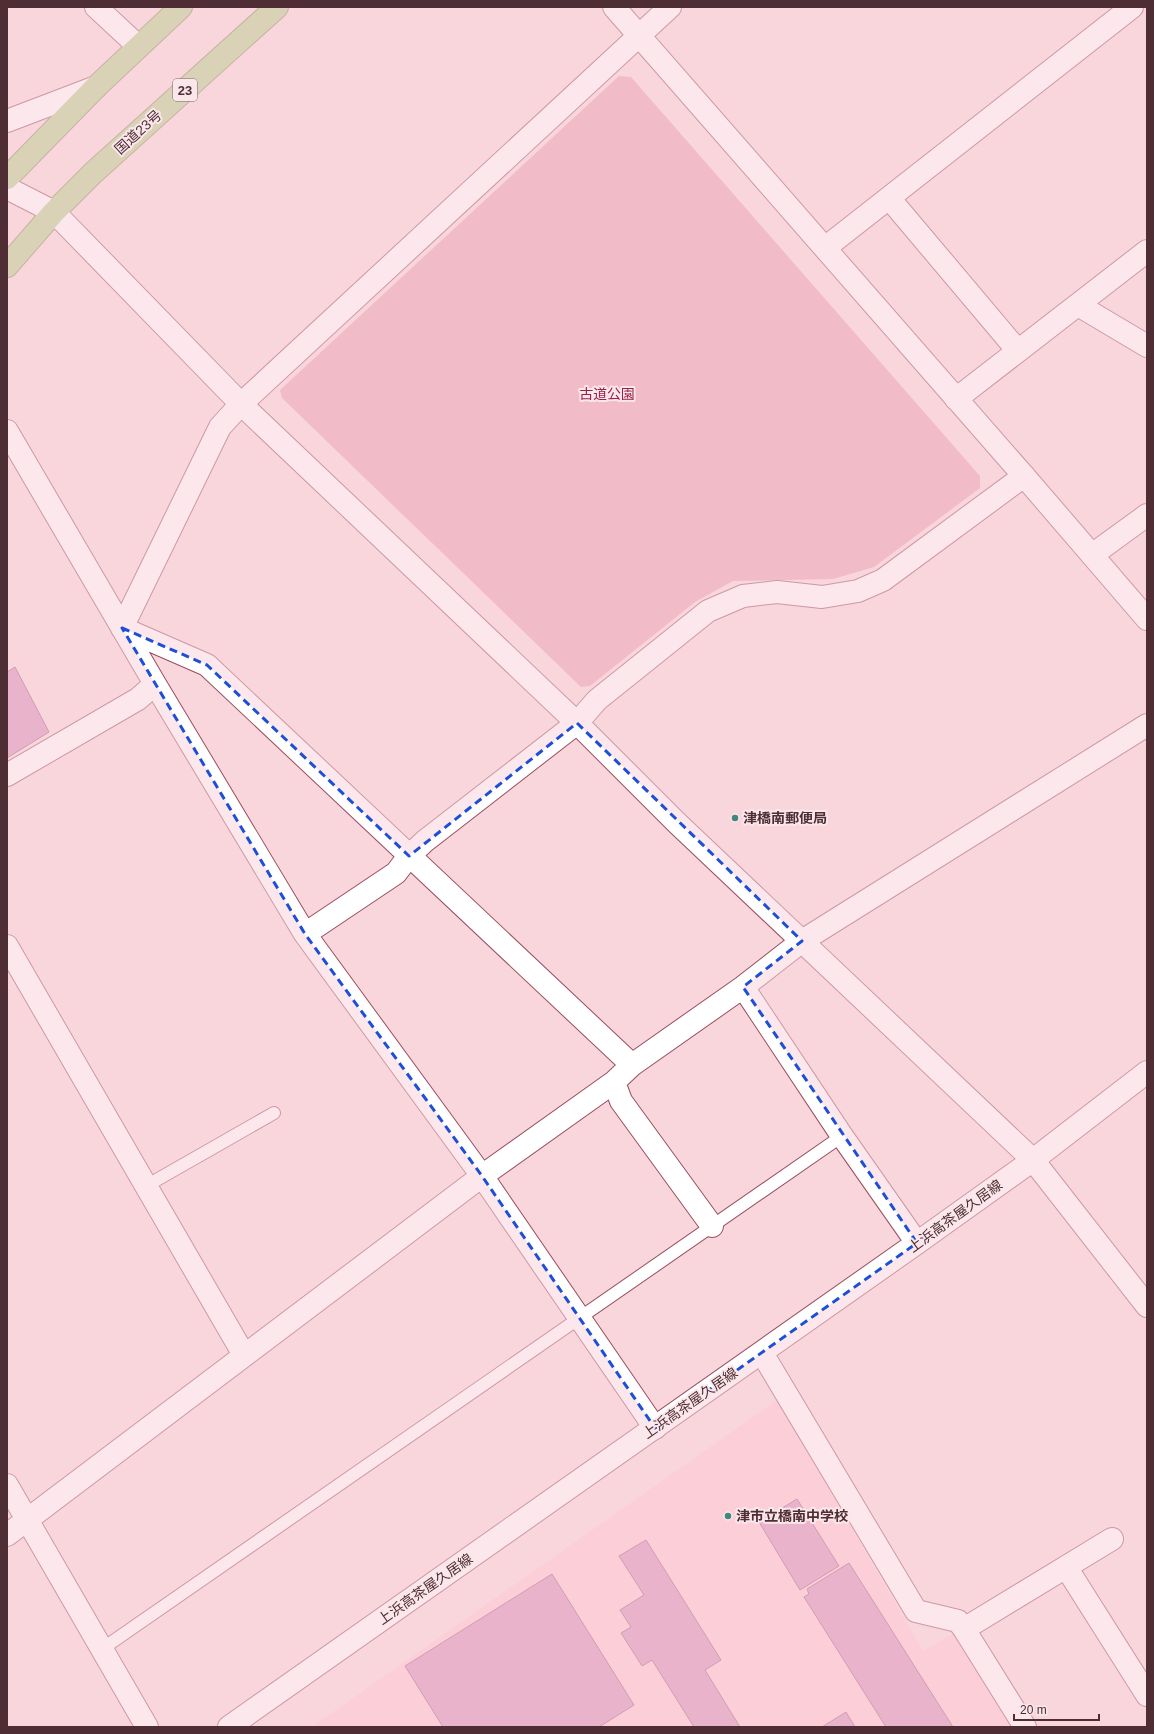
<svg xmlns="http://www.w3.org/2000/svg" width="1154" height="1734" font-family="Helvetica,'Noto Sans JP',sans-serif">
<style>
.built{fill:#ffc5d1}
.green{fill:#e69ead}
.building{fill:#d58cb5;stroke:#9b587e}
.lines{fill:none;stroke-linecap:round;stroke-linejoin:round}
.service-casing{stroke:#994e60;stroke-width:14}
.minor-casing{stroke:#994e60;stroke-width:24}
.tertiary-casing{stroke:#994e60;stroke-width:24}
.secondary-casing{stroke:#994e60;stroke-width:24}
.trunk-casing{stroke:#858d59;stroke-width:24}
.service{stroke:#fff;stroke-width:12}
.minor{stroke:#fff;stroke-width:22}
.tertiary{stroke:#fff;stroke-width:22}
.secondary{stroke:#fff;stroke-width:22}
.trunk{stroke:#b4ce8a;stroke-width:22}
.marked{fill:none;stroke:#1d4ed8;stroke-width:3;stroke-dasharray:8 5;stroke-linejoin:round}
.poi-dot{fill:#41877e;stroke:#fae7eb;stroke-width:1.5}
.labels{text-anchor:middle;stroke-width:4;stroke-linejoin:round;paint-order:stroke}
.shield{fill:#fae7eb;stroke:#82656b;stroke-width:1}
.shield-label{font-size:13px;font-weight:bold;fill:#4e2d34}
.street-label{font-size:14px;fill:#4e2d34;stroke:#fae7eb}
.park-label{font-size:14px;fill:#99204a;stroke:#fae7eb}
.poi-label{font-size:14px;font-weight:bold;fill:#4e2d34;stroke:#fae7eb;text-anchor:start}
</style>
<rect width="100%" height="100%" fill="#f9d5dc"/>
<path class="built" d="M777,1400l146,251 32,-18 60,94h-703z"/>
<path class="green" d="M619,76l12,1 349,399v12l-106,79 -41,12 -100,2 -38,21 -105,84 -9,1 -299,-289 -2,-8z"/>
<path class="building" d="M15,667l34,65 -42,26v-86z
M797,1499l42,67 -39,24 -41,-68z
M646,1540l75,120 -16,10 35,57h-46l-42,-67 -10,6 -21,-33 10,-6 -11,-17 24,-15 -25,-39z
M849,1563l104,164h-67l-82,-130 5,-3 -2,-5z
M552,1574l82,131 -35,22h-156l-38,-61z
M846,1712l9,15h-33z"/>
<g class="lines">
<g class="service-casing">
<path id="service" d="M146,1186l128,-73
M102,1649l740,-513"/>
</g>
<g class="minor-casing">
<path id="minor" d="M96,7l42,39
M889,198l129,153
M1078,305l69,41
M956,399l191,-148
M7,431l148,253 150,250 177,242 173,252
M1092,555l55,-40
M122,628l98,-201 21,-23 429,-397
M122,628l85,37 425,400
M7,775l131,-76 17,-15
M305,934l91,-61 13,-17 16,-15 152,-118 20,-23 111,-89 35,-15 34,-4 45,5 36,-6 25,-11 141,-104
M7,946l237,409
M743,987l99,149 75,107
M614,1082l7,19 91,125
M762,1353l154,258 42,10 6,8 148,-90
M7,1485l140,242
M7,1535l475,-359 132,-94 18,-17 111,-78 59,-46 345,-216
M1066,1567l81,128
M964,1629l61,98"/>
</g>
<g class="tertiary-casing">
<path id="tertiary" d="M614,7l410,469 123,143
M7,121l89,-34
M7,188l47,24 187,192 336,319 100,100 356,337 114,146
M825,248l307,-241"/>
</g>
<g class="secondary-casing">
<path id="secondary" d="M229,1727l688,-484 116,-83 114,-88"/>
</g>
<g class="trunk-casing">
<path id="trunk" d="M7,178l89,-91 85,-80
M7,266l47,-54 39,-39 184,-166"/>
</g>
<use href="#service" class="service"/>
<use href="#minor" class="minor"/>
<use href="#tertiary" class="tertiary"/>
<use href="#secondary" class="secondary"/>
<use href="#trunk" class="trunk"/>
</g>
<path d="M0 0H1154V1734H0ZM122,628l85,37 202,191 168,-133 225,218 -59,46 174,256 -262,185 -173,-252 -177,-242z" fill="#f9d5dc" fill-opacity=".55" fill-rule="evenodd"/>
<path class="marked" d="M122,628l85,37 202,191 168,-133 225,218 -59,46 174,256 -262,185 -173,-252 -177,-242z"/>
<g class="poi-dot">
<circle cx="735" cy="818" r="4"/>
<circle cx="728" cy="1516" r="4"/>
</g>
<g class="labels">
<rect class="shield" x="173" y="79" width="24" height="22" rx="3"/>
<g class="shield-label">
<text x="185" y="95">23</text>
</g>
<g class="street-label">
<text transform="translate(138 132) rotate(-42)" y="5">国道23号</text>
<text transform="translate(955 1216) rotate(-36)" y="5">上浜高茶屋久居線</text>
<text transform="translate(690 1403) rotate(-35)" y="5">上浜高茶屋久居線</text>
<text transform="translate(425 1589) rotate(-35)" y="5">上浜高茶屋久居線</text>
</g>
<g class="park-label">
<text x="607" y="399">古道公園</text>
</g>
<g class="poi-label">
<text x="743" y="823">津橋南郵便局</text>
<text x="736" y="1521">津市立橋南中学校</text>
</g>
</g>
<rect width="1154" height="1734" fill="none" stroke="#4e2d34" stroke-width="16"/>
<path d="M1014 1714v6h85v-6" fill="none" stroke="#4e2d34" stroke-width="2"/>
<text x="1020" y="1714" font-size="12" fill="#4e2d34" stroke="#fae7eb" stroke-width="3" paint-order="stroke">20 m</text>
</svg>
